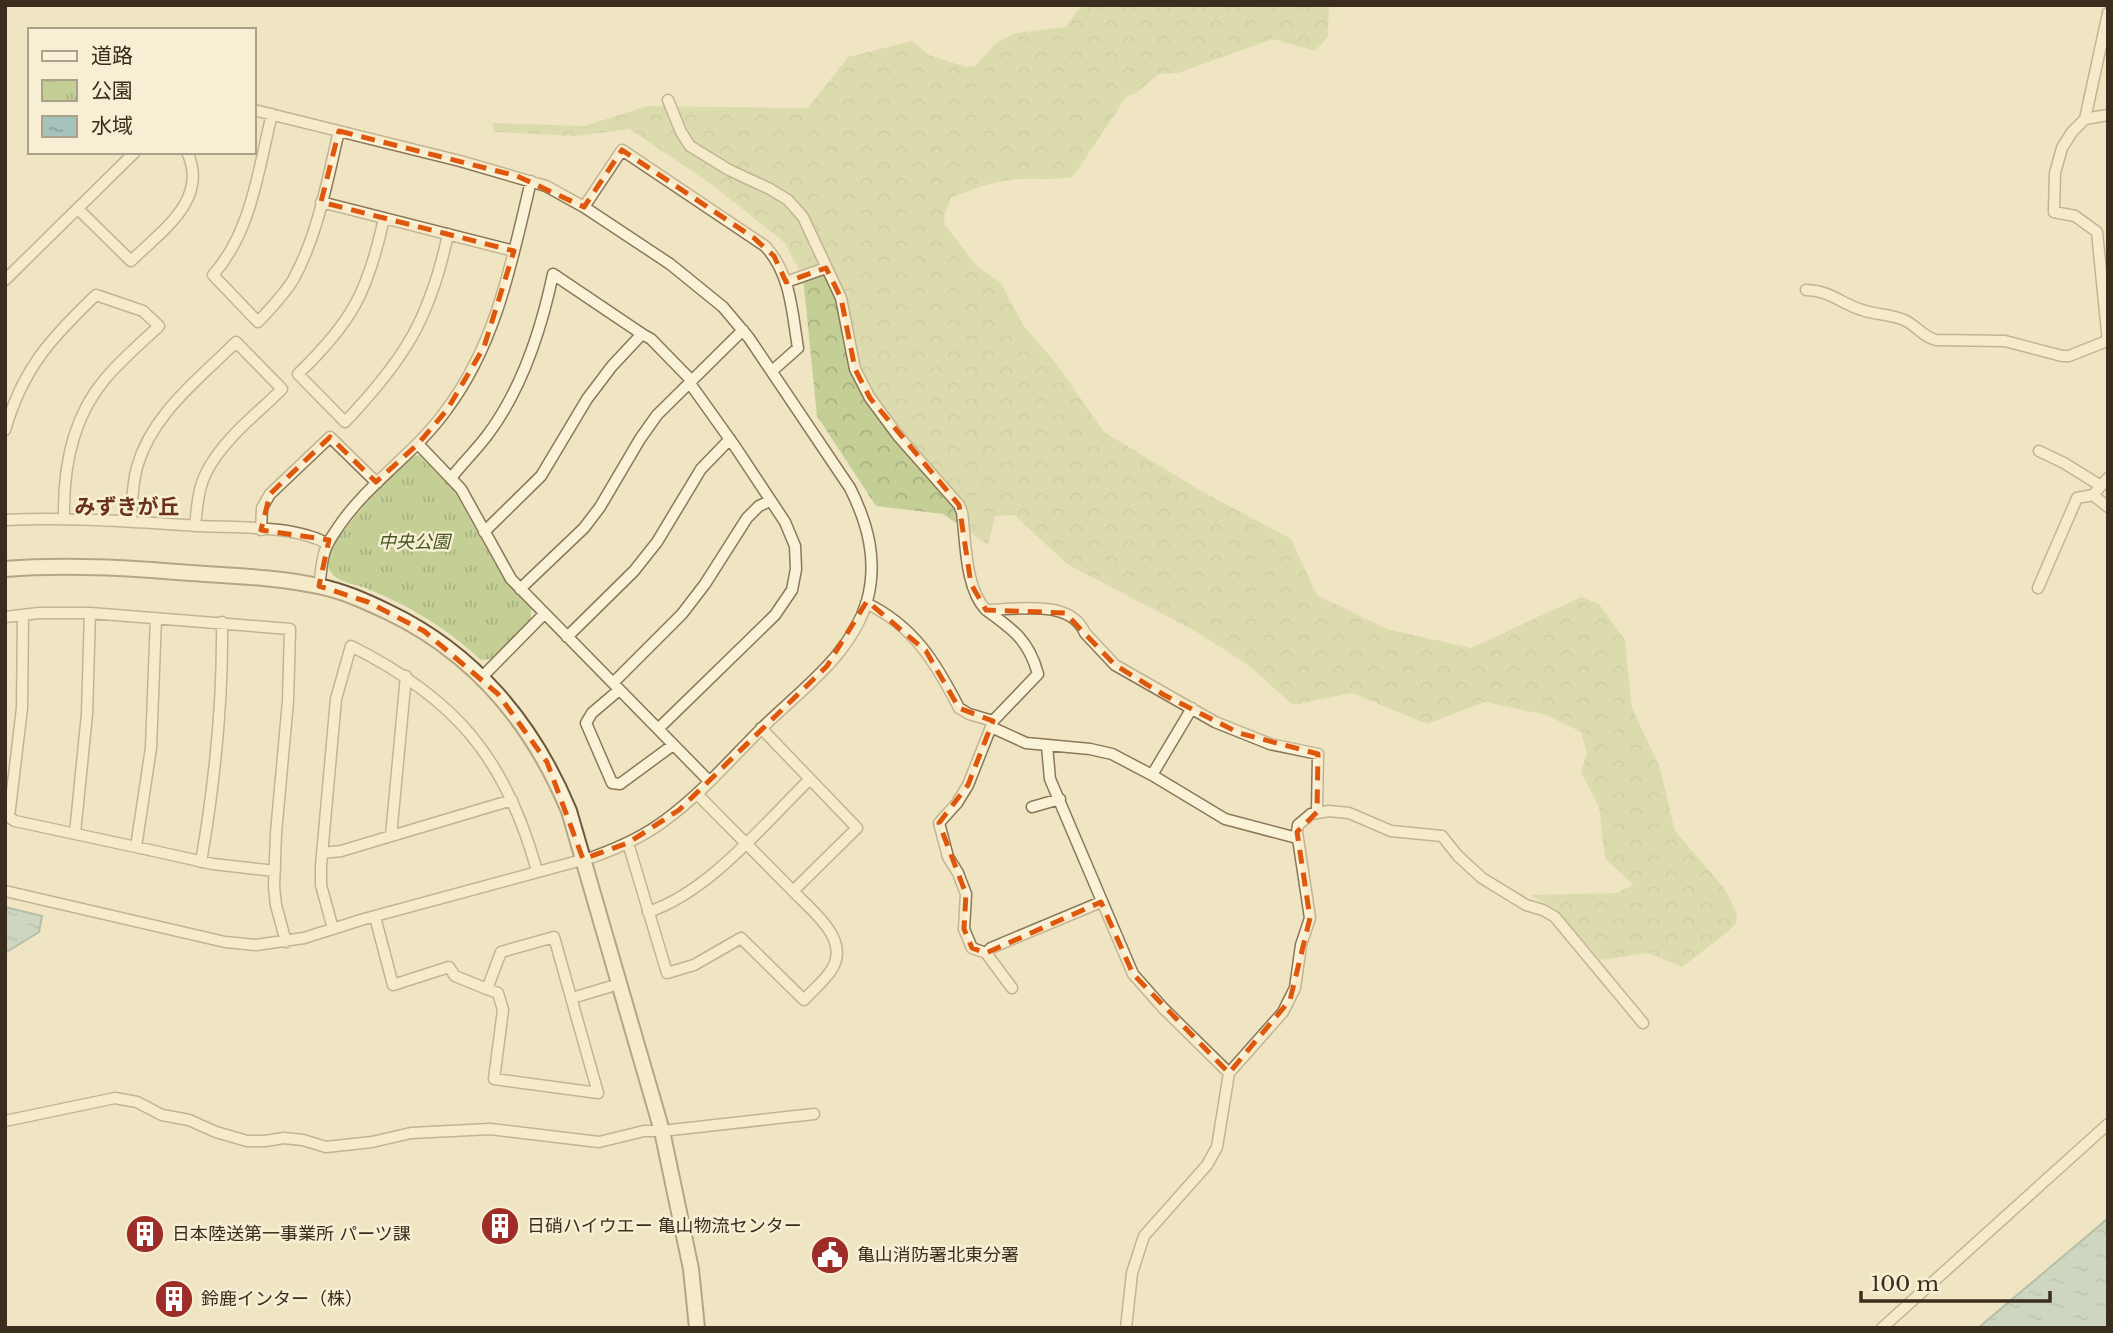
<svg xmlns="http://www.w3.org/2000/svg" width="2113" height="1333" font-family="'Libre Baskerville','Noto Sans JP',serif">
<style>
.forest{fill:url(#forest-crowns)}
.park{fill:url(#park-tufts)}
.water{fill:url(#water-ripples);stroke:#6b918a;stroke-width:2}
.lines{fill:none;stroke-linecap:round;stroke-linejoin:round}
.street-casing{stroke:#8b7759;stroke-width:13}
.secondary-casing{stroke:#6d573c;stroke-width:18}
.street{stroke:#faf2d6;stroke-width:10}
.secondary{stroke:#faf2d6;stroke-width:14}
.marked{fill:none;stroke:#df570d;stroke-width:5;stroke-dasharray:14 9;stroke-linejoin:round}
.labels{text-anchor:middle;stroke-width:5;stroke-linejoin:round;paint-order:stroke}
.park-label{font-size:18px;font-style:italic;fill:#475723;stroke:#f7efd3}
.poi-label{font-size:18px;fill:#3a2d1d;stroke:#f7efd3;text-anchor:start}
.quarter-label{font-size:21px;font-weight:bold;fill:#69301b;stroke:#f7efd3}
</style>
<defs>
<pattern id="forest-crowns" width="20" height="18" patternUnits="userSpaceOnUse" patternTransform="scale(1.75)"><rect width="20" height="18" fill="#c4cf96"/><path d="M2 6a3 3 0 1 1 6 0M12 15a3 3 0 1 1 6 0" fill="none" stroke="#a9b281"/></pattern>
<pattern id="park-tufts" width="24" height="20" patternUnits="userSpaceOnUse" patternTransform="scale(1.75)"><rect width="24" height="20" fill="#c4cf96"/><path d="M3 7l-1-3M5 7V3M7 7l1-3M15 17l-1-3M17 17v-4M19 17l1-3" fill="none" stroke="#a9b281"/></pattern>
<pattern id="water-ripples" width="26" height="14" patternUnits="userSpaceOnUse" patternTransform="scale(1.75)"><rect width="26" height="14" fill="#a5c3bc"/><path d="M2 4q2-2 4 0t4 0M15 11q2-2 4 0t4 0" fill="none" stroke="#879f98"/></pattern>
</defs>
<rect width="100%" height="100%" fill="#f0e5c3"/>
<path class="forest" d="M1082,5h247l-1,32 -13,14 -42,-12 -95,34 -19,1 -23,19 -9,3 -54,81c-18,3 -34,1 -51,2 -26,1 -47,9 -71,19l-7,18 1,9 31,40 25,18 22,42 33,38 48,69 99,60 88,47 26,56 70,34 84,19 110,-51 18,7 26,36 7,68 28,60 15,63 50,58 12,25 -1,9 -7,8 -47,36 -34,-14 -48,7 -44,-51 -26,-14 87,-2 16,-8 -28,-27 -6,-51 -18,-35 6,-19 -6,-21 -35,-17 -61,-13 -58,22 -75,-31 -59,12 -45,-40 -53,-34 -128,-67 -53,-49 -19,1 -7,29 -45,-31 -67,-8 -59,-90 -14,-138 -18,-35 -78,-62 -78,-52 -52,7 -83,-4 -2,-9 92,3 64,-20 160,2 40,-51 64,-16 17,14 37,12 9,-1 21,-23 19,-10 50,-6z"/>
<path class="park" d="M419,455l36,37 40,72 36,45v11l-40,39 -10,1c-33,-31 -71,-54 -113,-71 -12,-5 -30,-6 -38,-18 -15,-23 66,-98 81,-114z"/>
<path class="water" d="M5,907l37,9 -3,16 -34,21z
M2108,1218v110h-130l121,-102z"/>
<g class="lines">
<g class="street-casing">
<path id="street" d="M668,100l13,32 9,14 39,24 41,19 18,11 15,17 38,81 14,71 15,29 29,39 60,68 3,7c4,31 3,76 24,98
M272,114c-14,56 -20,117 -59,161l45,47c13,-14 25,-26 35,-42 25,-45 34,-99 46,-149
M2108,115l-23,4 -13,13 -10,16 -7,25 -1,39 21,4 22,16 11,110
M2085,119l23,-106
M321,202l193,49
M584,207l38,-57 143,96c26,28 27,66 33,102l-26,23
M78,209l53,52c29,-29 79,-61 56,-109
M384,218c-16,74 -32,104 -86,156l47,48c59,-62 85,-103 103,-188
M5,280l130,-128
M786,282l40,-14
M1806,290c23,0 36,14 56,20 14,5 29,4 42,10 12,5 19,17 32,20l69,1 57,15h7l38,-15
M642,334l9,5 40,41
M5,430c18,-62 46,-92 91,-135l47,16 16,15c-18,17 -38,34 -54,53 -33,39 -42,90 -41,139
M418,444l43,45 50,90 198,202
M2039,451l25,12 37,23
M451,478c11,-14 24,-27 35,-41 36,-47 55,-106 67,-163l89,60 -30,32 -25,33 -46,77 -57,56
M2093,495l15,12
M5,520c68,-3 128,2 195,6 38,2 95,-1 128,18
M131,521c1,-18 1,-36 6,-54 15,-53 61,-87 99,-125l46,47c-25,25 -60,51 -76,84 -8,16 -9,35 -11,53
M261,530l1,-22 8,-14 60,-57 47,46
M319,586c2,-10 2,-22 5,-32 2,-10 9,-19 15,-28 30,-44 77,-73 108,-117 50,-67 65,-149 84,-228
M2038,588l39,-90 16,-3 15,-17
M520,589l64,-61 16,-21 40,-68 17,-24 86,-85
M866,603c48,23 70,60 93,105l10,6 24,7
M23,615l-1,93 -13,109 6,4 121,26
M5,617l34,-4h51l200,16 -2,72 -12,132 -2,54 2,18 10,37
M156,618l-5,130 -15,99 77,17 62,7
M567,637l67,-66 23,-29 44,-73 29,-30
M483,676l61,-62
M613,683l69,-69 23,-30 42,-66 12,-12 11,-5
M619,690l-27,23 -6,10 26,60 8,1 53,-39
M658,729l117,-114 17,-25 4,-21 -1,-23 -10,-24 -49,-74 -47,-66
M1047,746l3,33 83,195 30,34 66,65
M1152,775l40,-67
M697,794l96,97
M1032,807l28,-8
M75,833l12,-119 3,-101
M391,836l15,-160
M1297,838l-72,-19 -73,-44 -40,-21 -22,-5 -64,-6 -35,-16 2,-6 45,-47c-9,-33 -24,-44 -52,-64 30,0 84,-12 99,23l30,32 100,57 55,22 48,10 -1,58
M628,843l39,130 27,-8 47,-27 63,62c8,-9 19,-18 26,-28 23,-31 -18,-61 -37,-81l64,-63 -96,-100
M322,853l19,-2 171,-51
M201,862c14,-81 22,-159 21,-240
M5,891l220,51 31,3 48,-7 60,-19 229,-62c25,-9 50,-20 71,-36 36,-26 65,-60 96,-91 39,-39 91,-74 107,-129 11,-40 1,-77 -17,-113l-101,-150 -26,-31 -53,-43 -86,-57 -38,-21 -86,-25 -206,-51
M648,912c60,-19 116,-88 161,-132
M375,917l18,68 56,-18 6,9 32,13 14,-37 53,-15 44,156 -104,-14 9,-69 -5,-17 -11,-4
M333,929l-12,-44v-19l15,-167 15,-53c104,52 155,112 186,225
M986,953l-14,-5 -8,-19 2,-35 -8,-21 -10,-16 -9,-34 18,-20 11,-18 23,-58
M1012,988l-26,-35 5,-5 110,-46
M572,998l47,-14
M5,1121l110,-23 22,4 25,13 27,5 27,12 31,9h18l19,-3 19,2 23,7 46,-5 39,-9 79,-4 109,13 45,-11h18l152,-17
M1126,1328l6,-55 12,-37 63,-71 10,-18 12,-74 54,-61 12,-24 6,-43 9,-27 -13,-86 1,-7 13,-11 18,-3 20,2 42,18 51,5 16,20 24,22 44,27 17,5 12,7 88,106
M1882,1328l226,-204"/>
</g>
<g class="secondary-casing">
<path id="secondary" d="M5,569c62,-5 124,-1 186,4 42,3 86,4 127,13 25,5 47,15 70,26 86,41 145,112 181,199l93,320 29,138 6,59"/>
</g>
<use href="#street" class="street"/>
<use href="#secondary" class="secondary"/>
</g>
<path d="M0 0H2113V1333H0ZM339,131l178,45 67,31 38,-57 132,88 20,18 12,26 40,-14 15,30 14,71 15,29 89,107 12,79 15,26 79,3 50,52 49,30 75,38 79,21 -1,58 -20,20 13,86 -20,82 -61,73 -96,-99 -32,-72 -115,51 -14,-5 -8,-19 2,-35 -27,-71 29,-38 25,-64 -34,-13 -33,-57 -59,-50 -40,65 -148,144 -51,33 -45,16 -36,-97 -49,-68 -74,-63 -56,-29 -49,-16 10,-46 -68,-10 9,-36 60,-57 46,45 42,-38 29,-34 37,-63 30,-96 -193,-49z" fill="#f0e5c3" fill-opacity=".55" fill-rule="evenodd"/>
<path class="marked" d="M339,131l178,45 67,31 38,-57 132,88 20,18 12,26 40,-14 15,30 14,71 15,29 89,107 12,79 15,26 79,3 50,52 49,30 75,38 79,21 -1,58 -20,20 13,86 -20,82 -61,73 -96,-99 -32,-72 -115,51 -14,-5 -8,-19 2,-35 -27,-71 29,-38 25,-64 -34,-13 -33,-57 -59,-50 -40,65 -148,144 -51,33 -45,16 -36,-97 -49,-68 -74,-63 -56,-29 -49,-16 10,-46 -68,-10 9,-36 60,-57 46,45 42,-38 29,-34 37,-63 30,-96 -193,-49z"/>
<defs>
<g id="building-disc" transform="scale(2.0125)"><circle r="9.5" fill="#9d2d26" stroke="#f7efd3"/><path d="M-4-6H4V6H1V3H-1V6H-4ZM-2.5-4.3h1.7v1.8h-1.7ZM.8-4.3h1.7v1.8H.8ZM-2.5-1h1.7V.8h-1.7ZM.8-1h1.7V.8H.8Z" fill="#fff"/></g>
<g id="civic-disc" transform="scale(2.0125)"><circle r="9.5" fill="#9d2d26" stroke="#f7efd3"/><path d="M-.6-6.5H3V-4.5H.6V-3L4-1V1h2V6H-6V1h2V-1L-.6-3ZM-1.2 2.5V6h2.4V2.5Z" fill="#fff"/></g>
</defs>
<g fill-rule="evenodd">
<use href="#building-disc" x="500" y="1226"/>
<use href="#building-disc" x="145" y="1234"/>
<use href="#civic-disc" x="830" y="1255"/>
<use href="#building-disc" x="174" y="1299"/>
</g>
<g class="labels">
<g class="park-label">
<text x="414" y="548">中央公園</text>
</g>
<g class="poi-label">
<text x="527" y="1232">日硝ハイウエー 亀山物流センター</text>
<text x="172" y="1240">日本陸送第一事業所 パーツ課</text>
<text x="857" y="1261">亀山消防署北東分署</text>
<text x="201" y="1305">鈴鹿インター（株）</text>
</g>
<g class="quarter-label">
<text x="127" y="514">みずきが丘</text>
</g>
</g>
<rect width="2113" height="1333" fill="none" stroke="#3a2d1d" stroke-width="14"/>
<rect x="28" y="28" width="228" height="126" fill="#f7efd3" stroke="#aba18a" stroke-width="2"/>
<rect x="42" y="51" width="35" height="10" fill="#faf2d6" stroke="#aba18a" stroke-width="2"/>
<text x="91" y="63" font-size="21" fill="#3a2d1d">道路</text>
<rect x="42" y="80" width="35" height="21" fill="url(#park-tufts)" stroke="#aba18a" stroke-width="2"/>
<text x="91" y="98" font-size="21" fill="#3a2d1d">公園</text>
<rect x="42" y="116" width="35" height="21" fill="url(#water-ripples)" stroke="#aba18a" stroke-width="2"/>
<text x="91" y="133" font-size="21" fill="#3a2d1d">水域</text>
<path d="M1861 1291v10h189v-10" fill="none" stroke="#3a2d1d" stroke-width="3.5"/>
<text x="1871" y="1291" font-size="21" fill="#3a2d1d" stroke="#f7efd3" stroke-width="5" paint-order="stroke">100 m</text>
</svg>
